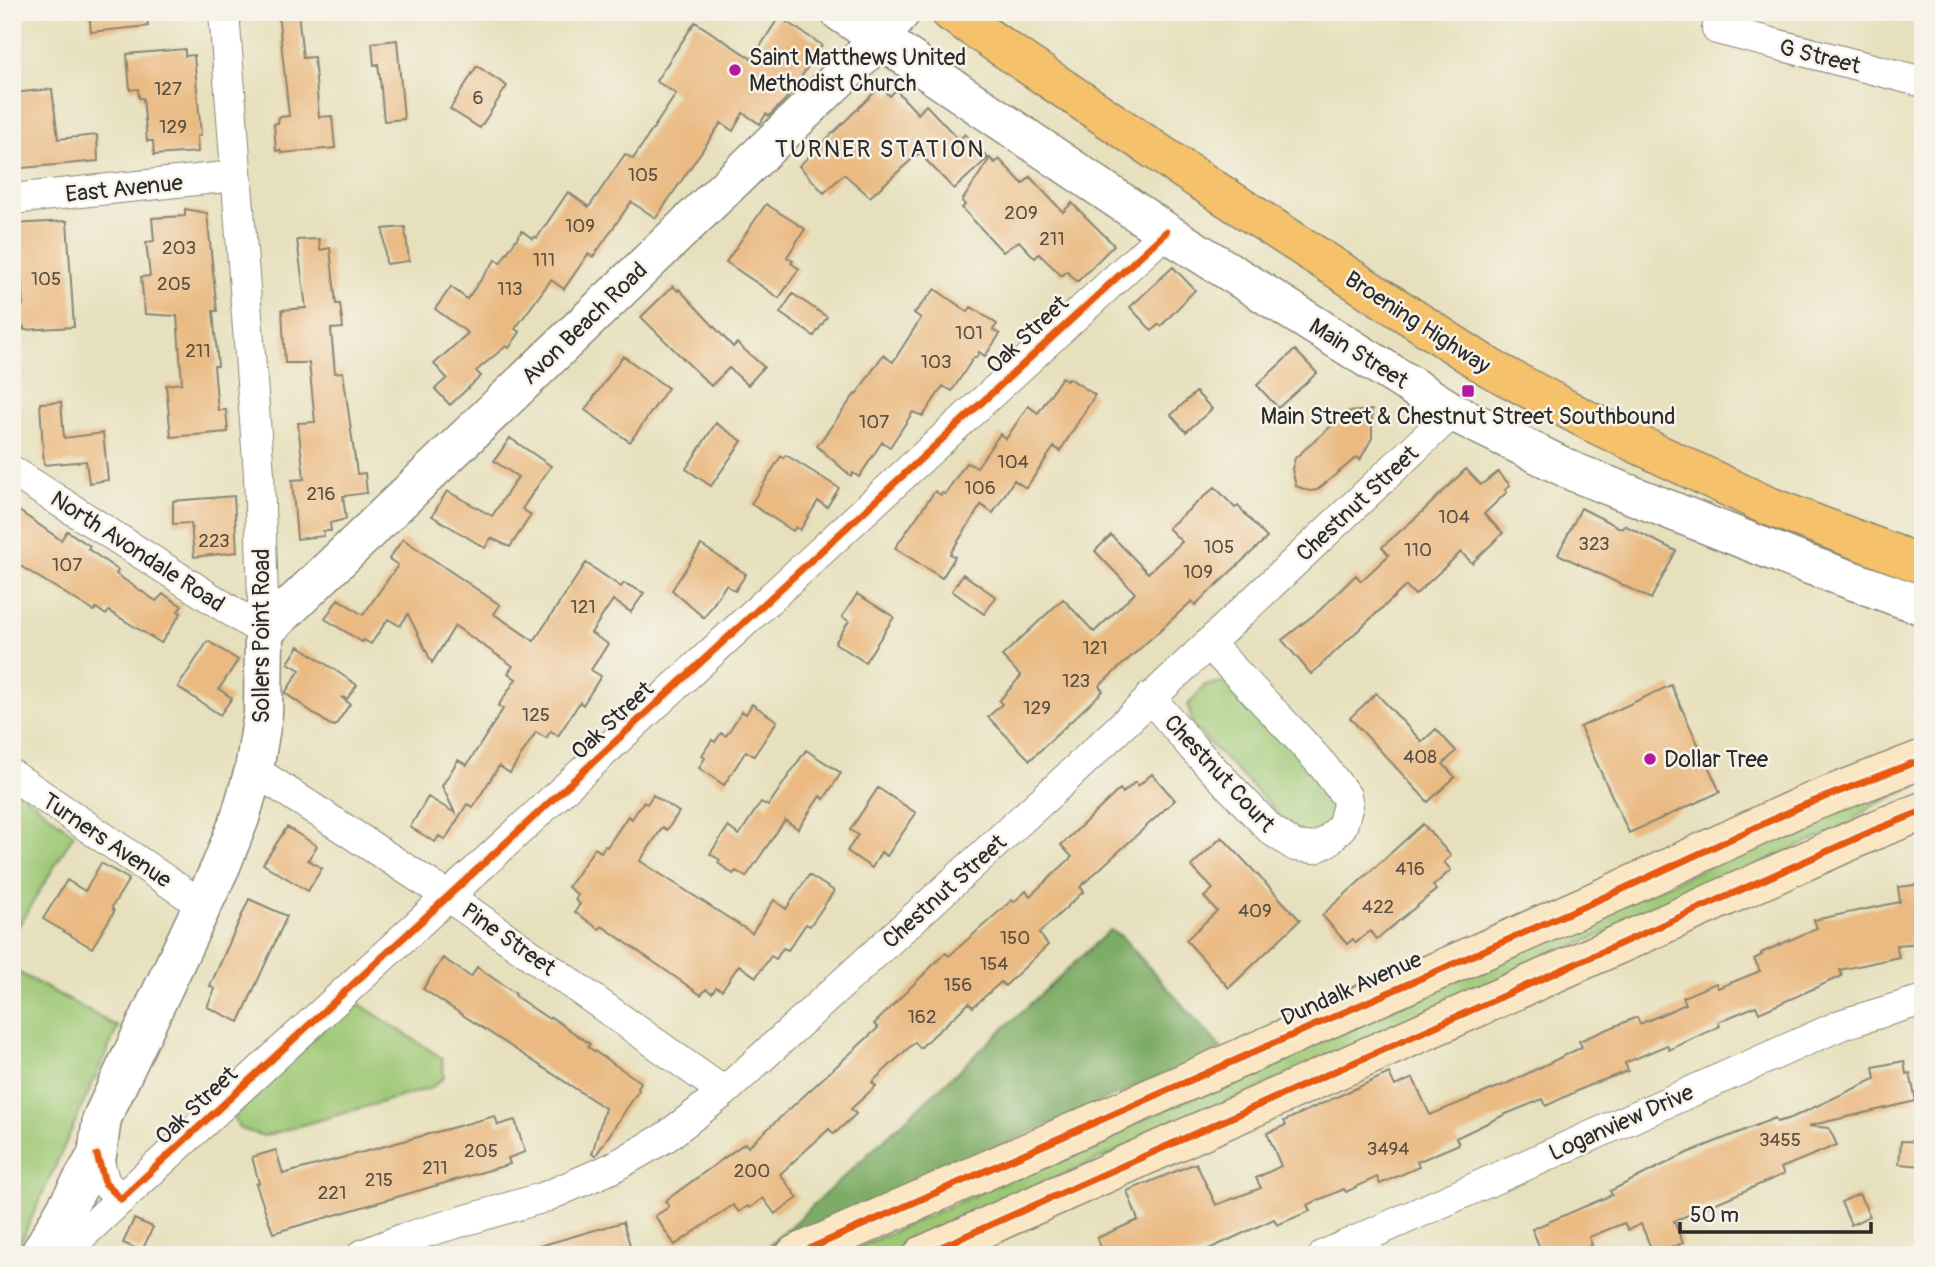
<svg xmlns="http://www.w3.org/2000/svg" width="1935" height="1267" font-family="Pangolin,sans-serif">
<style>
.green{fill:#9cc773;stroke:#64794f;stroke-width:2}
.forest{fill:#7dac65;stroke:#546c48;stroke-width:2}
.building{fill:#eaba82}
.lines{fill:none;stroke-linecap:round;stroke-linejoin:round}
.minor-casing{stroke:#898674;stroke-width:32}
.tertiary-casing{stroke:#898674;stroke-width:41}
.secondary-casing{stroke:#898674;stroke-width:41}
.primary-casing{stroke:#898674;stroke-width:41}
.minor{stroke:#fff;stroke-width:30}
.tertiary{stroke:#fff;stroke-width:38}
.secondary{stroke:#fbe6c4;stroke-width:38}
.primary{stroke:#f5c16b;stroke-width:38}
.cycleway-casing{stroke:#f7f3e8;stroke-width:11}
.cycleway{stroke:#e8590c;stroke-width:7}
.poi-dot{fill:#b5179e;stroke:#f7f3e8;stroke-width:2.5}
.labels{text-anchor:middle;stroke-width:5;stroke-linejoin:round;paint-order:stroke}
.number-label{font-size:19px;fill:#5b4f41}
.street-label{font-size:23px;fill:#2b2b2b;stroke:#f7f3e8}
.poi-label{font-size:23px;fill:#2b2b2b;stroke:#f7f3e8;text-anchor:start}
.neighbourhood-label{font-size:24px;letter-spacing:2px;fill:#2b2b2b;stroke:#f7f3e8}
</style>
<rect width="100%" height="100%" fill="#f7f3e8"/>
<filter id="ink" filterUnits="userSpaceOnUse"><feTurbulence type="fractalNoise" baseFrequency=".0143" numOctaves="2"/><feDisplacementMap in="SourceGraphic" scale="14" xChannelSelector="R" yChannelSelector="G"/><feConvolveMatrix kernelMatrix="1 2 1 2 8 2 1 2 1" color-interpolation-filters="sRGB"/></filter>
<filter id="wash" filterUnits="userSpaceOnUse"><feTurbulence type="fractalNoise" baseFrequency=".00686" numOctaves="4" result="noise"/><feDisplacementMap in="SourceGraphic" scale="28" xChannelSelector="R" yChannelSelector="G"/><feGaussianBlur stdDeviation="1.57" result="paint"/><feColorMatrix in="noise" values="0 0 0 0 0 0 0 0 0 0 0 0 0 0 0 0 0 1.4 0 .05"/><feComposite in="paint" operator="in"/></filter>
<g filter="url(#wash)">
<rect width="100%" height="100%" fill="#e7e0bd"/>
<path class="green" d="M1231,681l93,99 16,33 -25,25 -17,-5 -105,-106 -5,-22 17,-20z
M1923,775v8l-49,22 -32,22 -957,428h-44l973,-436z
M12,786l62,48 -62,103z
M12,969l106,58 -103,228h-3z
M355,1001l87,57 2,19 -13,11 -167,48 -24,-7 -7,-12 84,-82z"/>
<path class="forest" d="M1110,930l11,6 101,113 -453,197z"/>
<g id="blocks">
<path class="building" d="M89,12h58l1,14 -57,6z
M278,12h20l5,46 11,-1 5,60 13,-1 3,32 -53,5 -2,-3 -4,1 -2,-27 4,-1 1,-6 10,-1z
M779,17l43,28 -34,52 -19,19 -3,-2 -6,10 -17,-11 -10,18 -12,-8 -65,95 -25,-16 -38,55 -5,-3 -24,35 -13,-9 -36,49 5,3 -11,16 -3,-2 -30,25 5,5 -31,29 -15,-16 12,-11 -13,-14 34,-31 -33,-24 16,-22 16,12 29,-40 4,4 22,-32 11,8 2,-3 2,2 31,-46 21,15 36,-53 8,5 43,-65 -20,-13 39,-59 57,37z
M397,40l7,79 -20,2 -4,-42 -2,-15 -4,1 -2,-22z
M185,49v7l9,-1 7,80 -4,1 1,16 -44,3 -1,-14h-6l-4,-43h-4l-1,-9 -8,1 -3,-36z
M477,66l30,20 -27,42 -30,-19z
M881,86l9,10 6,-6 22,24 8,-9 33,35 6,-6 23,24 -34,31 -35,-36 -49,44 -26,-23 -20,19 -25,-27z
M52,89l6,50 39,-4 1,26 -86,8v-76z
M990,158l5,5 4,-4 24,25 7,-7 33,35 9,-9 42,42 -37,37 -10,-11 -5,5 -23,-22 -4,4 -16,-17 -16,11 -41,-44 3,-3 -3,-4z
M766,204l39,25 -18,28 6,4 -2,2 8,6 -20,29 -53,-36z
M185,209l22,4 10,98h-4l5,55h-4l4,44h8l2,22 -57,5 -5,-52 16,-2 -5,-67 -32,-2 -4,-37 9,-1 -4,-34 8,-1 -2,-23 33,-2z
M67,221l7,106 -50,3v-3h-12v-21l11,-1 -4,-55 -7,1v-27z
M405,227l4,34 -23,3 -3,-35z
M319,239l1,11 10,-2 6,56h4l3,24 -12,1 4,44 8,-1 14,102 8,-1 2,20 -24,3 3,23 -16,4 1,8h-8l1,5 -27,3 -5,-59 12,-1 -6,-56 17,-1 -6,-59h-24l-3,-53 24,-2 -9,-68z
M1173,267l22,23 -34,36 -2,-2 -7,7 -22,-24z
M673,286l5,5 1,-2 54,58 4,-4 27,24 -16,18 -19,-17 -18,18 -70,-69z
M935,289l33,23 3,-5 26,17 -4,6 7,4 -15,22 -6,-4 -3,6 -2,-1 -22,34 -9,-5 -20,30 -10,-4 -23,35 -8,-5 -23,35 -6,-4 -2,3 -34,-30 38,-52 1,1 27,-40 10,7 28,-44 -7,-5z
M793,294l34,23 -13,19 -34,-23z
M1295,350l22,23 -39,35 -21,-23z
M623,356l45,32 -38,54 -45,-32z
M1062,377l5,4 2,-3 26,17 -35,56 -6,-4 -28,41 -12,-8 -21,33 -12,-8 -31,49 5,3 -13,21 -47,-30 40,-57 6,4 1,-2 3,1 21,-31 11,4 23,-33 6,5 22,-33 10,7z
M1196,392l16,17 -26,23 -15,-17z
M61,402l3,36 39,-5 5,47 -19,3 -3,-22 -42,4 -4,-62z
M1372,410v28l-12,22 -3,-3 -40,33 -8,1 -13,-5 -4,-17 3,-11 52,-46z
M716,423l26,18 -31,45 -25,-17z
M510,438l41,28 -29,43 9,6 -21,32 -19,-9 -6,10 -53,-32 15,-25 45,25 26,-39 -24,-16z
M786,455l53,33 -12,19 -9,-6 -18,29 -4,-3 -3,4 -42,-27 30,-48 2,2z
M1466,469l15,16 17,-13 12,13 -5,5 2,2 -23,22 19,19 -31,30 -11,-11 -46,43 -9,-9 -95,88 -29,-34 38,-30 36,-35 5,6 28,-26 -7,-8 39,-34z
M1215,487l20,21 3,-2 29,32 -72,67 -3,-4 -93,85 4,5 -73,69 -42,-43 14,-13 -3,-3 22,-25 -19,-20 61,-57 31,33 41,-39 -40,-42 16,-16 37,38 34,-31 -14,-14z
M234,496l3,56 -43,5 -3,-34 -18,1v-23z
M12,506l49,34 6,-9 23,15 -2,3 30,21 -2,4 40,27 7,-7 19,12 -4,5 3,2 -20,30 -52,-32 -3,4 -10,-7 -2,3 -82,-50z
M1581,508l41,21 2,-4 52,26 -25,48 -93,-45z
M403,539l97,66 -6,9 40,27 52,-78 35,24 3,-4 20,10 -13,19 -18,-12 -22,33 17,11 -17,26 10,6 -18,29 -3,-3 -22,34 -7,-5 -5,7 -10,-6 -26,41 -11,-7 -26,41 -6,-3 -22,36 -6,-4 -4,6 -25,-15 18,-30 27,16 -13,-27 16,-26 9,5 36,-56 -5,-3 18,-27 -8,-6 5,-7 -58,-40 -23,37 -24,-49 -8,12 -12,-7 -17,25 -7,-4 -2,2 -37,-23 13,-20 25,16 35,-50 -9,-6z
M701,545l45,29 -11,17 -9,-6 -22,33 -32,-28z
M963,574l33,23 -12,17 -32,-23z
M857,594l37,23 -29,45 -30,-19 14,-22 -7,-4z
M208,641l30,19 -19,29 13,9 -12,17 -42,-28z
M299,646l58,39 -10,14 -6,-2 9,7 -15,22 -6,-2 -44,-31 15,-23 -12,-7z
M1671,685l49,107 -91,41 -49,-106z
M1376,693l46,49 14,-13 20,22 -13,13 12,13 -27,25 -78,-84z
M752,704l25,17 -23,35 -8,-5 -22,34 -25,-17 6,-10 -3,-3 10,-15 3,2 6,-9 5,3 16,-25 4,3z
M806,750l35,23 -17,26 -4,-3 -22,33 -13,-9 -39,57 -10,-6 -3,3 -15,-11 2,-3 -10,-6 18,-27 11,8 22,-33 7,4z
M1152,774l23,26 -95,87 4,4 -45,42 9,12 -43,41 -4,-4 -28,25 -4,-4 -49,45 -5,-6 -43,40 4,4 -25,23 5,5 -22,20 -5,-5 -49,45 18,24 -23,16 -12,-16 -13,10 -2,-2 -9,6 -6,-7 -58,40 -20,-29 14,-9 -4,-6 80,-58 3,4 130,-119 -4,-4 68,-68 4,-3 3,3 63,-56 2,2 12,-11 4,5 42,-39 -11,-12 59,-56 3,4 12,-11 3,4z
M878,788l38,25 -29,43 -6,-4 -9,16 -25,-17 11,-16 -8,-5z
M653,795l26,17 -12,18 -4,-3 -23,34 112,72 22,-33 12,9 23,-34 25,16 -24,35 -4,-2 -18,26 -5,-2 -7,11 -5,-3 -15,21 -17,-12 -17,25 -6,-3 -4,6 -6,-4 -5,6 -99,-69 -3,3 -24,-17 5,-8 -5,-4 3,-5 -10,-8 27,-39 6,4 4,-6 2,1 21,-31 4,3 11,-17 4,2z
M1423,824l28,32 -7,6 7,8 -18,16 3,4 -59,49 -7,-8 -14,12 -3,-4 -6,5 -25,-29z
M287,827l30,19 -9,14 14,8 -14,23 -45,-27z
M1222,837l78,83 -71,68 -43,-48 31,-29 -13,-14 9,-8 -22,-23z
M101,863l28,16 -17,28 2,5 -22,36 -49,-29 24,-39 18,11z
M1923,884v59l-27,2 3,12 -59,13 2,6 -83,37 -3,-7 -38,16 2,4 -51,24 -2,-5 -42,18 3,8 -38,14 -44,21 -3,-7 -37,15 -50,24 3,6 -42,18 2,5 -39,17 -3,-7 -31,15 -2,-3 -37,16 3,6 -33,14 -3,-6 -78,36h-92l-7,-17 41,-18 -11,-29 69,-28 20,42 45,-17 -5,-10 25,-12 -14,-33 19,-8 -2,-4 105,-48 6,13 18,-8 17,37 78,-32 74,-36 -3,-6 58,-24 3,7 46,-20 -3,-7 33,-14 2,5 42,-17 -6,-12 8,-4 -1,-2 56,-25 -3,-8 86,-18 -2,-15z
M249,899l38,17 -48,106 -32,-15 8,-18 -5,-3z
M443,958l28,19 6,-10 39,27 -1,2 34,23 2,-2 39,27 -2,3 53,35 -3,6 1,2 -43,65 -4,-1 13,-46 -182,-119z
M1904,1061l2,13 4,-1 6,28 -108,25 21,2 8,17 -56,23 3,6 -110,47 9,22 -29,12 -13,-31 -13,6 -4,-7 -35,14 3,8 -21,10h-28l-11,-26 80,-34 -2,-4 77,-38 88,-35 2,4 14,-4 84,-39 -2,-12z
M495,1116l3,9 17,-5 10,32 -17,6 2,6 -237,69 -17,-49 3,-1 -7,-26 24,-7 7,24z
M1901,1141l22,1v24l-24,-2z
M1859,1194l11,22 -19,9 -10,-23z
M134,1219l19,8 -11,24 -19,-8z
M623,1222l10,33h-103l-1,-6z"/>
</g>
</g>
<g filter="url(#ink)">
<use href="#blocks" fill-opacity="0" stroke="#898674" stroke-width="2"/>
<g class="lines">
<g class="minor-casing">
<path id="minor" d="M224,12l35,462 5,158
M1717,29l206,53
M12,199l223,-23
M12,471l252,161
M1150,697l44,52 77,81 24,16 20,2 13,-7 14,-15 6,-21 -2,-9 -22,-29 -24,-27 -91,-96
M254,770l195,127 275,195
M12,775l190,130
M97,1155l8,28 16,16 1045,-967
M61,1255l60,-56
M362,1255l43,-17 140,-41 67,-29 54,-31 58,-45 333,-305 396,-375
M1324,1255l519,-231 80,-24"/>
</g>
<g class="tertiary-casing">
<path id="tertiary" d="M840,12l326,220 287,180 121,60 227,90 122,44
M39,1255l58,-100 5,-37 119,-252 19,-48 14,-48 9,-56 1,-82 616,-593 21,-27"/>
</g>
<g class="secondary-casing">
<path id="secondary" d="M795,1255l830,-367 177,-82 121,-47
M923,1255l952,-425 48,-19"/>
</g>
<g class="primary-casing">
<path id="primary" d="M950,12l237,160 303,196 101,54 175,83 157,60"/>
</g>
<use href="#minor" class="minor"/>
<use href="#tertiary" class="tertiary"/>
<use href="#secondary" class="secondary"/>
<use href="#primary" class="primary"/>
<g class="cycleway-casing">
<path id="cycleway" d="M97,1155l8,28 16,16 1045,-967
M795,1255l830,-367 177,-82 121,-47
M923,1255l952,-425 48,-19"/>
</g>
<use href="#cycleway" class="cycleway"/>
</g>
</g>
<g class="poi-dot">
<circle cx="735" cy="70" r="7"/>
<rect x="1461" y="384" width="14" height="14" rx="3.5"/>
<circle cx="1650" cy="759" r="7"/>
</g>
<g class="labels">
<g class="number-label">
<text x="168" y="95">127</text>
<text x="478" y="104">6</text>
<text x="173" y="133">129</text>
<text x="643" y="181">105</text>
<text x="1021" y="219">209</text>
<text x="580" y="232">109</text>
<text x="1052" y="245">211</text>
<text x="179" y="254">203</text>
<text x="544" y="266">111</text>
<text x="46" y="285">105</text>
<text x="174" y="290">205</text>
<text x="510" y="295">113</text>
<text x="969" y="339">101</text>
<text x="198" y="357">211</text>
<text x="936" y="368">103</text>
<text x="874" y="428">107</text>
<text x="1013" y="468">104</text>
<text x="980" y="494">106</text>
<text x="321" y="500">216</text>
<text x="1454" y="523">104</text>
<text x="214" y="547">223</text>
<text x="1594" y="550">323</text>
<text x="1219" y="553">105</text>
<text x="1418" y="556">110</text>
<text x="67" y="571">107</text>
<text x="1198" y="578">109</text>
<text x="583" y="613">121</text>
<text x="1095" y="654">121</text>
<text x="1076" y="687">123</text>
<text x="1037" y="714">129</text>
<text x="536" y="721">125</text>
<text x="1420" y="763">408</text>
<text x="1410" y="875">416</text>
<text x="1378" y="913">422</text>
<text x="1255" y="917">409</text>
<text x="1015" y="944">150</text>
<text x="994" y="970">154</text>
<text x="958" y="991">156</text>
<text x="922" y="1023">162</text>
<text x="1780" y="1146">3455</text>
<text x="1388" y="1155">3494</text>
<text x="481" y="1157">205</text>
<text x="435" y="1174">211</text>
<text x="752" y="1177">200</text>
<text x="379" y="1186">215</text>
<text x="332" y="1199">221</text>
</g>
<g class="street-label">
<text transform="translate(1820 56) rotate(14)" y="8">G Street</text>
<text transform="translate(124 188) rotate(-6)" y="8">East Avenue</text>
<text transform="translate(1418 322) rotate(33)" y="8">Broening Highway</text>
<text transform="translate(584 323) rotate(-44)" y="8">Avon Beach Road</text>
<text transform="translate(1027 334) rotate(-43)" y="8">Oak Street</text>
<text transform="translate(1359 353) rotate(32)" y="8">Main Street</text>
<text transform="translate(1357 503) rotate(-43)" y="8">Chestnut Street</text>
<text transform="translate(138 551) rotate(33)" y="8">North Avondale Road</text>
<text transform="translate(261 636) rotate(-90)" y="8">Sollers Point Road</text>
<text transform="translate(612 720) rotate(-43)" y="8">Oak Street</text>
<text transform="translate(1220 773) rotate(47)" y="8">Chestnut Court</text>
<text transform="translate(107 840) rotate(34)" y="8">Turners Avenue</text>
<text transform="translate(944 891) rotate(-42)" y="8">Chestnut Street</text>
<text transform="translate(509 939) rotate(35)" y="8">Pine Street</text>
<text transform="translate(1351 988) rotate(-24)" y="8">Dundalk Avenue</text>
<text transform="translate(196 1105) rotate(-43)" y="8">Oak Street</text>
<text transform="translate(1621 1122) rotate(-24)" y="8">Loganview Drive</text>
</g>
<g class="poi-label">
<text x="749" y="65">Saint Matthews United<tspan x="749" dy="26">Methodist Church</tspan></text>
<text x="1468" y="424" text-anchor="middle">Main Street &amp; Chestnut Street Southbound</text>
<text x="1664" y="767">Dollar Tree</text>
</g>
<g class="neighbourhood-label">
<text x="880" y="157">TURNER STATION</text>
</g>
</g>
<rect width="1935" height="1267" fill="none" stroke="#f7f3e8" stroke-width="42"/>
<path d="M1680 1222v10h191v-10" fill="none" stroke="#2b2b2b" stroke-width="3.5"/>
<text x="1690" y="1222" font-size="21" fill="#2b2b2b" stroke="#f7f3e8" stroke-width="5" paint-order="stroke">50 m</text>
</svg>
